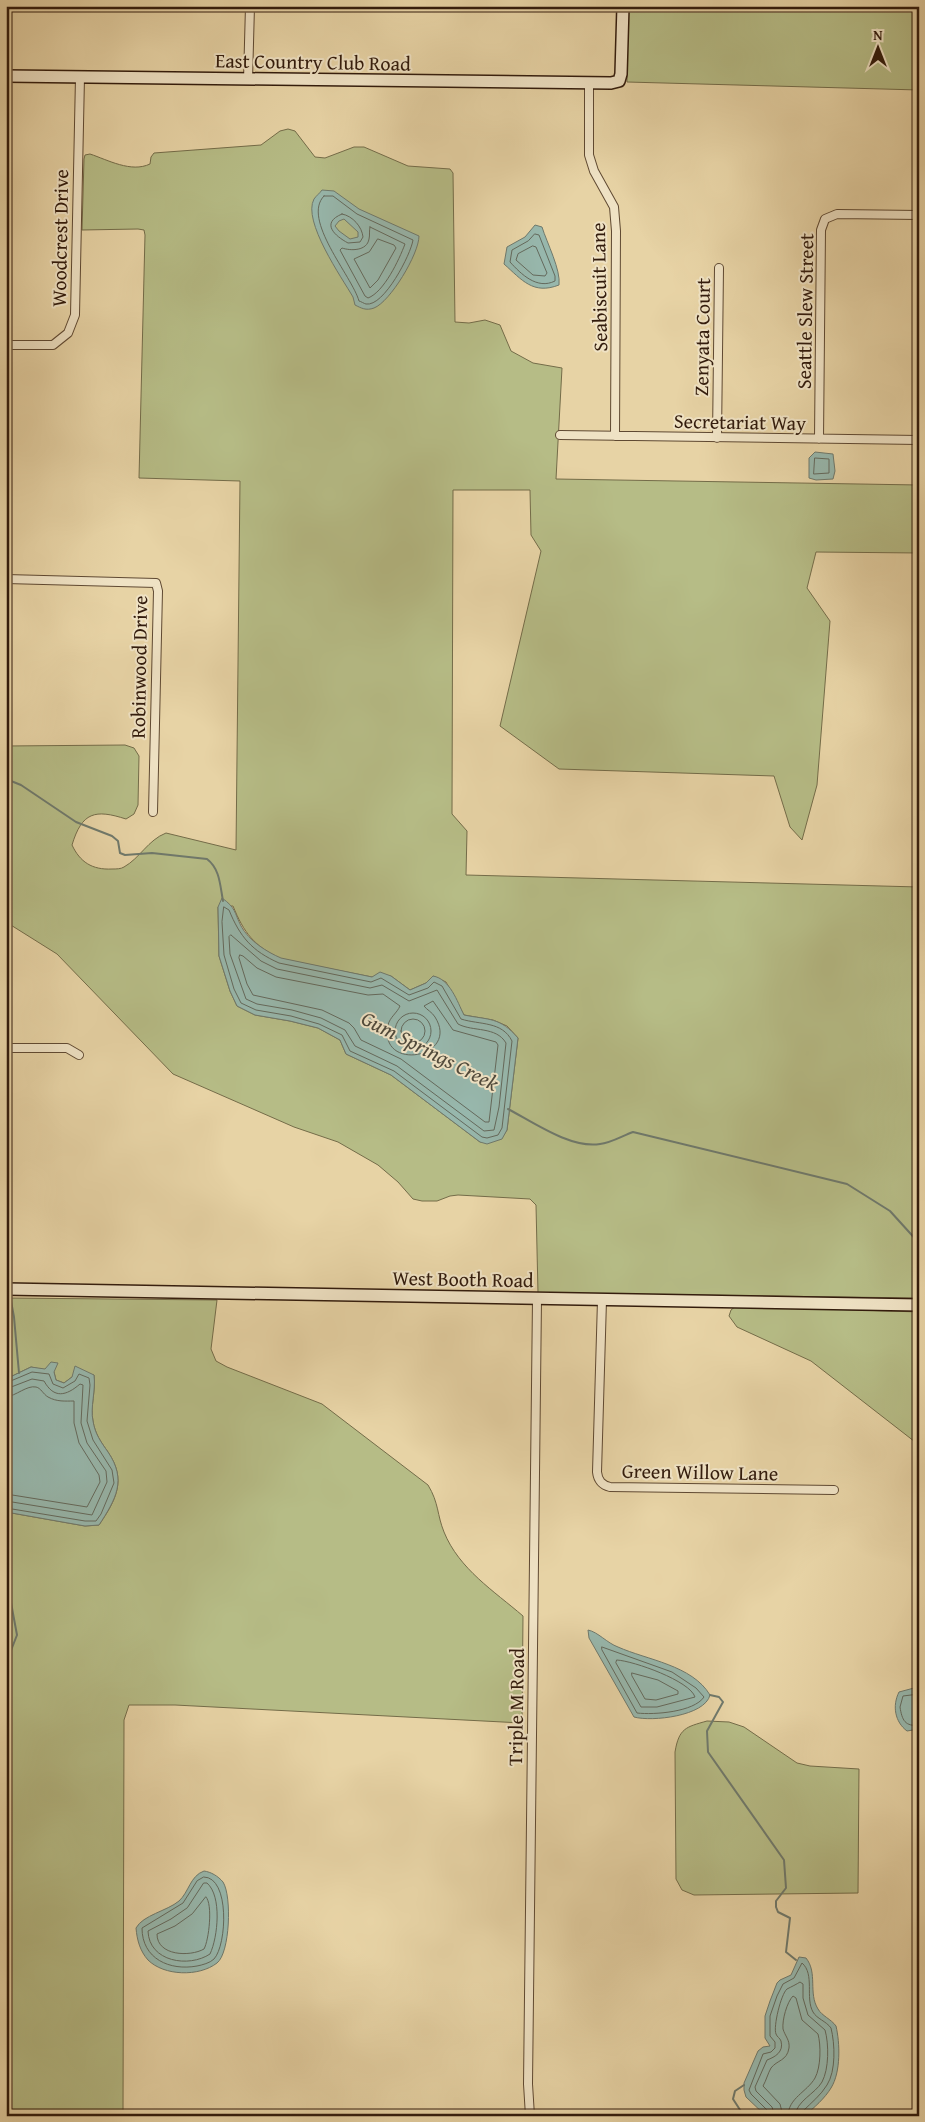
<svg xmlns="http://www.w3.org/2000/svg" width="925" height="2122" font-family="'Gentium Book Plus',serif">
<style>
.green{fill:#b6bc86;stroke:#746c49;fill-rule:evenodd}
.water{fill:#97b7ac;stroke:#6f796c;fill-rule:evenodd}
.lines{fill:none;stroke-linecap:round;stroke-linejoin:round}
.shore{stroke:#64695c;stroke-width:1}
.stream{stroke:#6f796c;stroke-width:2}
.street-casing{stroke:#5f4932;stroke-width:10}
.secondary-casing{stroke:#321b0c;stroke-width:14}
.street{stroke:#efe2c4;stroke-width:8}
.secondary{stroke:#efe2c4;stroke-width:11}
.labels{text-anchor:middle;stroke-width:4;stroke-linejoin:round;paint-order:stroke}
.street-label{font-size:20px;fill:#321b0c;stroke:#efe2c4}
.water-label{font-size:21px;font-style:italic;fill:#504a3c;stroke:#efe2c4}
</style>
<rect width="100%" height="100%" fill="#e7d3a5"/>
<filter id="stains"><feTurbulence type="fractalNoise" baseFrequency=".004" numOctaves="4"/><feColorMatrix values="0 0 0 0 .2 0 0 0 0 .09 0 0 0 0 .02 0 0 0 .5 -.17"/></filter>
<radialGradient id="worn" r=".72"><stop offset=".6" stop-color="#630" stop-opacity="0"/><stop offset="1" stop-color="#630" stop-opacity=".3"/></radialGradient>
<path class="green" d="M628,6h291v84l-292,-8z
M288,129l7,2 20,26 10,1 29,-11h10l44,19 42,3 3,4 2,149 14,1 16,-3 15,5 11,26 22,12 29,5 -6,111 363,6v68l-103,-1 -9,36 23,33 -13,164 -15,55 -12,-13 -16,-51 -215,-7 -59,-43 41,-175 -10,-16 -1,-45h-77l-1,324 15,17 -1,44 453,12v411l-381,-5 -2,-88 -6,-6 -72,-4 -8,1 -13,5h-15l-9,-2 -15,-17 -20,-17 -40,-23 -44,-15 -121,-53 -116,-120 -51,-32v-176l119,-1 9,3 5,8 -1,49 -4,9 -8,5c-31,-10 -44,-7 -54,26 8,17 20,25 40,24 4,0 9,0 12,-2 16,-9 24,-27 42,-34l70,17 4,-369 -101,-3 6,-243 -1,-5 -6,-1 -56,1 2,-71 1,-4 5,-1c18,6 41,19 60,10l1,-7 3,-4 107,-8 19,-14zM233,906c11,27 21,40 48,53l91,18 19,-1 19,14 16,-7 7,-7 13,6 18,33 29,5 14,6 11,12 -11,92 -6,9 -21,3 -89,-67 -45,-21 -6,-14 -22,-12 -28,-7 -35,-6 -18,-9 -7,-15 -11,-35 -1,-49z
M6,1298l211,2 -6,49 5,12 11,6 95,37 106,81c11,18 9,30 16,47 15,37 50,59 79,84l-1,107 -347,-18h-46l-5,15 -1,396h-117v-604l79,14 14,-1c17,-25 28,-45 9,-73 -7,-10 -13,-18 -15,-31 -3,-14 3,-30 1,-46l-22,2 -8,6 -8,-3 -2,-8 -23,-5 -25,12z
M736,1306l183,6v133l-108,-84 -74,-34 -8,-11 2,-6z
M707,1721l22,1 15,5 53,36 13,3 49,3 -1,124 -164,2 -12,-5 -6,-11 -1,-127c4,-24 11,-25 32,-31z"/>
<path class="water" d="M322,190l12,1 25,18 60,27c0,18 -29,66 -45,72 -8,3 -13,0 -19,-3l-2,-8c-11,-19 -51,-76 -39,-98 2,-3 6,-6 8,-9zM344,219l14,13v5l-8,2 -11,-8 -4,-5 4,-5z
M535,225l7,2c5,16 19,43 17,58 -26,10 -37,-5 -55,-21l3,-17 18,-10z
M815,452l18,2 2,17 -2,8 -17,1 -7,-2v-20z
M222,898c14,10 12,14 19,28 8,15 26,26 40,32l91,19 8,-5 11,4 19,14 16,-7 7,-7c17,3 24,25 31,39 25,5 36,2 54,23l-11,92 -5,9 -15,5 -7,-2 -89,-67 -45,-21 -6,-14 -22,-12 -28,-7 -35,-6 -18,-9 -7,-15 -11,-35 -1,-49z
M51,1362l7,1 -4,9 2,8 8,3 8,-6 3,-11 19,9c2,16 -4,32 -1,46 2,13 8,21 15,31 19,28 8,47 -9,73l-14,1 -79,-14v-133l25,-12 14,2z
M588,1630c10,2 19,13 30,17 29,13 74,18 92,48 -5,21 -58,27 -76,22l-45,-79z
M914,1688l5,1v40l-12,2c-12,-9 -15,-25 -8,-39z
M204,1871c7,1 14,5 19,11 9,14 7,71 -6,81 -18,14 -53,13 -69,-3 -8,-9 -11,-20 -12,-32 7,-13 31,-17 43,-27 10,-9 11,-25 25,-30z
M799,1957l7,1c12,15 2,35 12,51 4,7 13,10 18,17 4,17 5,46 -5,62 -6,10 -17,20 -27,28h-38l-20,-19 -2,-7v-7l14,-32 5,-4 7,-1 -5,-8v-22l5,-15 7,-18 3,-3 11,-5z"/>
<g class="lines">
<path class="shore" d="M324,196h9l24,18 56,26c-2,14 -29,67 -47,64 -1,0 -6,-3 -7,-3 -7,-25 -58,-82 -35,-105z
M342,214c11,2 20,13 21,23l-3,5 -12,1c-13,-7 -28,-20 -6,-29z
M370,227l35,17c-6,16 -21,48 -37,54l-3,-2 -25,-46 2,-2c9,3 25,3 27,-9 1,-4 0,-8 1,-12z
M535,234l4,1 16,41v5c-18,9 -34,-7 -45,-19l2,-12 16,-9z
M378,239l16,6 2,3 -18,32 -8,8 -16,-29 15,-7z
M533,246l3,1 11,26 -2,3 -12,-1 -17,-15 2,-6z
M815,458l14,1v14l-15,1z
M224,907l5,3c11,27 23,41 50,53l92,19 10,-4 28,17 19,-7 6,-6 8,4 19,33c19,6 41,2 51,22l-10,87 -4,7 -11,3 -5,-1 -88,-66 -44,-20 -8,-16 -23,-11 -28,-8 -35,-6 -15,-7 -7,-14 -10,-34 -2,-33z
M231,935l30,26 16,8 93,19 12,-3 27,16 28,-11 21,34c15,8 38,2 48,19l-7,64 -5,23 -10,1 -87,-65 -42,-20 -10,-16 -24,-12 -29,-8 -35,-6 -11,-5 -16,-45 -1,-17z
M240,955l3,1 14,12 19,9 92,18 15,-1 17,12c-3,7 -10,11 -12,19 -10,48 73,33 47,-8 -3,-5 -8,-7 -11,-11l9,-5 20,29 43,12 2,3 -9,77h-4l-84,-63 -40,-19 -7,-12 -5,-5 -27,-13 -69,-15 -6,-11 -8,-26z
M395 1031a18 18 0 1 1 36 0a18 18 0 1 1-36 0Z
M401 1031a12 12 0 1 1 24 0a12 12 0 1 1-24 0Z
M6,1383l26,-11 17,2 4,10 10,4 12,-7 4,-7 10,4 1,7 -3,36 6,19 19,30 2,13 -13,31 -5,7h-11l-79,-13
M6,1389l26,-10 12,2c10,18 22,15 36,3l3,1 -2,38 6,20 19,28 1,11 -15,33 -86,-14
M6,1397c10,-1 21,-12 30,-10 5,1 7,7 12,10 9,5 17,4 26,4v22l5,20 20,32 1,7 -13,25 -81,-13
M602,1647l70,25 24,16 8,9c-10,15 -50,18 -67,16l-35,-63z
M617,1660c17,1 73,21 78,37l-38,10h-16l-25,-44z
M632,1673l26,7 20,11v3l-22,6 -11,-1 -13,-23z
M919,1694l-16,2 -3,11c2,13 5,20 19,18
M204,1877c26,0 23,68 10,82 -4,4 -12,6 -17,7 -27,5 -55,-7 -55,-38l41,-25 14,-22z
M204,1883h3c15,13 11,54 3,71 -21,14 -61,8 -62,-23l23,-12 16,-11z
M206,1897c7,7 3,43 -2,52 -14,8 -47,7 -47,-15l18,-8 17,-12z
M769,2116l-1,-5 -17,-17 -2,-4 14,-36 8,-2 4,-4v-6l-5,-6v-20l7,-20 6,-12 11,-6 8,-15c13,11 3,35 11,49 4,7 13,9 18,16 4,16 5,43 -4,57 -6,10 -16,18 -24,26l-2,5
M775,2116l-3,-9 -16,-16 -1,-4 12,-27c8,-3 17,-8 14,-19 -1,-3 -4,-4 -5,-7 -3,-7 5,-40 11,-45 4,-2 10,-5 13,-7l3,2v14l5,17 17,15c4,14 4,39 -3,52 -7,12 -26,19 -27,34
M783,2116l-3,-12 -17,-18c3,-5 5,-13 8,-18 6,-8 16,-7 18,-20 1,-8 -4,-12 -6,-19 -1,-9 4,-27 10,-33l3,2 6,22 16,14c3,11 3,33 -3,44 -8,14 -27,20 -27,38"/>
<path class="stream" d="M6,779l15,6 55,37 36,14 6,5 2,12 5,2 27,-2 55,6c13,10 13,26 16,42
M508,1109c25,13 63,40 92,35 11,-1 22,-8 33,-12l214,52 43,27 29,32
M10,1296l4,21 5,56
M6,1562l3,30 8,43 -7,18 -4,3
M710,1695l9,2 4,5 -16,29 1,21 76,108 2,28 -10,13v6l2,5 12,6 -4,34 10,8
M744,2085l-9,6 -2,8 11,17
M6,2115l1,1"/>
<g class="street-casing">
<path id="street" d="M248,80l2,-74
M589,84v71l5,16 20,36 2,24 -1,205
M6,345h47l15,-12 7,-18 5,-238
M560,435l359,5
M717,438l2,-170
M819,439l2,-209 4,-11 12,-5 82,1
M6,579l150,4 2,8 -5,221
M6,1048h61l12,7
M602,1300l-5,172c1,9 5,13 13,15l224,3
M530,2116l-2,-32 9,-785"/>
</g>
<g class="secondary-casing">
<path id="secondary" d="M6,76l605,7 8,-2 2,-7 2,-68
M6,1289l913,16"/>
</g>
<use href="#street" class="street"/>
<use href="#secondary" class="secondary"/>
</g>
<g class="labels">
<g class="street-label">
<text transform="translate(313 62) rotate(1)" y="7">East Country Club Road</text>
<text transform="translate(60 238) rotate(-89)" y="7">Woodcrest Drive</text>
<text transform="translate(599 287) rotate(-91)" y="7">Seabiscuit Lane</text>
<text transform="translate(805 311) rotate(-89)" y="7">Seattle Slew Street</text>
<text transform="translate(702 337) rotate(-89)" y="7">Zenyata Court</text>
<text transform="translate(740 422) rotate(1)" y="7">Secretariat Way</text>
<text transform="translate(139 667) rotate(-89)" y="7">Robinwood Drive</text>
<text transform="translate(463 1279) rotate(1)" y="7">West Booth Road</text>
<text transform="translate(700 1472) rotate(1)" y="7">Green Willow Lane</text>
<text transform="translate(516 1707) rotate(-89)" y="7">Triple M Road</text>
</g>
<g class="water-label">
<text transform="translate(430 1051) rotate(27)" y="7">Gum Springs Creek</text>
</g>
</g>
<rect width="925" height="2122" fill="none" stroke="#e7d3a5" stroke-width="25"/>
<rect x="8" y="8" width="910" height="2107" fill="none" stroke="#321b0c" stroke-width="2.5"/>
<rect x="12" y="12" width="900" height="2097" fill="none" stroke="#321b0c"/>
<g transform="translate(878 48)" stroke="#efe2c4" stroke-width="4" paint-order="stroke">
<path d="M0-4L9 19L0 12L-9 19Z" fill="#321b0c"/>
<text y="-8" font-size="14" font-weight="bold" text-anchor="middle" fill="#321b0c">N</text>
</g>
<rect width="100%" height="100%" filter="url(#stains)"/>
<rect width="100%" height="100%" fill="url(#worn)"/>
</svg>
